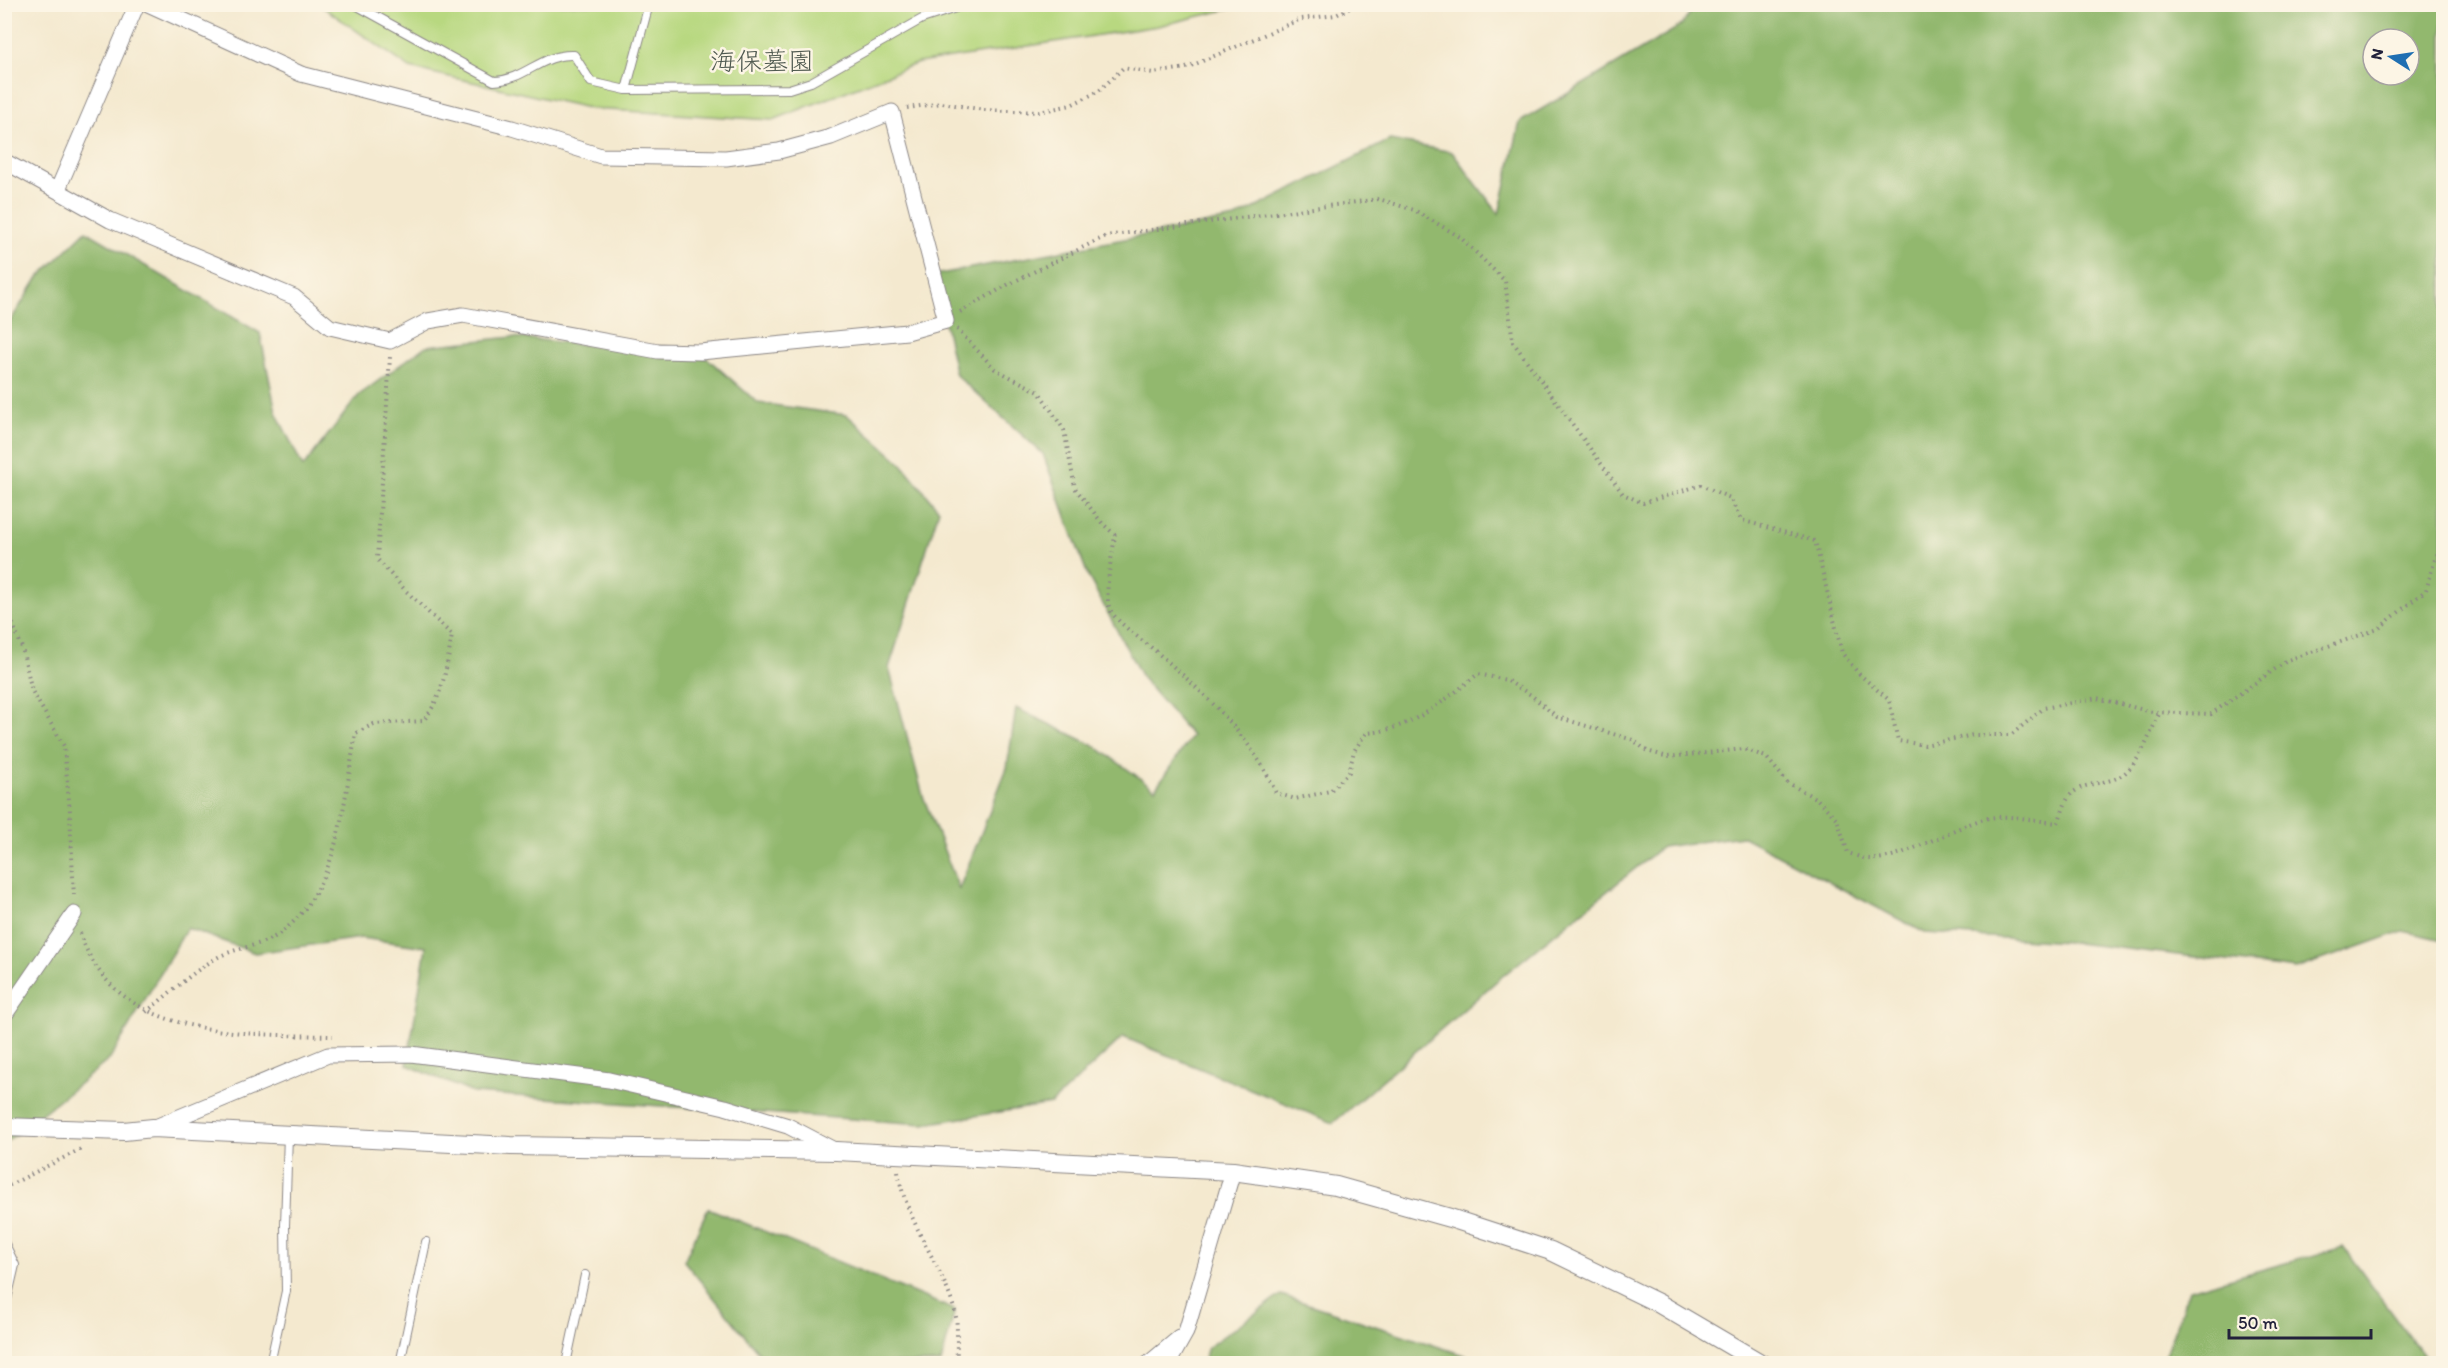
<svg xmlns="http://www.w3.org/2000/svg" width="2448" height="1368" font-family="Itim,'Klee One',sans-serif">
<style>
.green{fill:#b8d880;stroke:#6d7d5e;stroke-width:1.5}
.forest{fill:#92b86e;stroke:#5a6d54;stroke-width:1.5;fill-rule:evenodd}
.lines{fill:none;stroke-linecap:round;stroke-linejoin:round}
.service-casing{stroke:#8b8685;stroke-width:10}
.minor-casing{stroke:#8b8685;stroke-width:17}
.tertiary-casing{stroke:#8b8685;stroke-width:20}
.path{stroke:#8b8685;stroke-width:4;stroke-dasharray:1.5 4.5;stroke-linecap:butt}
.service{stroke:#fff;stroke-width:8}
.minor{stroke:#fff;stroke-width:15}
.tertiary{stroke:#fff;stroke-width:18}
.labels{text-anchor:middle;stroke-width:5;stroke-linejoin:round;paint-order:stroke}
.park-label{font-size:26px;fill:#4f5950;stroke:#fcf5e5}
</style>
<rect width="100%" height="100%" fill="#fcf5e5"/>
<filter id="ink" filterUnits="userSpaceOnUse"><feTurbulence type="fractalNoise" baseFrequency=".0167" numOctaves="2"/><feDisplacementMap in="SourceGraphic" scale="12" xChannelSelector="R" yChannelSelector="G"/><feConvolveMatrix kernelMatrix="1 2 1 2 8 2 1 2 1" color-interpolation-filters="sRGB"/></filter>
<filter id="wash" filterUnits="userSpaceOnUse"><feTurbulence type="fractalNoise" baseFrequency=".008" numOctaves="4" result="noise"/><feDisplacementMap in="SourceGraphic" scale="24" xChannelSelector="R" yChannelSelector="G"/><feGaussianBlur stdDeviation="1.35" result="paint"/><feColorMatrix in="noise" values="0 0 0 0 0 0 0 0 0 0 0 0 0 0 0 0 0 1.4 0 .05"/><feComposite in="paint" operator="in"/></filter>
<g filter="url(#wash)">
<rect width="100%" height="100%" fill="#f4e9cf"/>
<path class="green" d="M320,5h926l-88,21 -240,37 -145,57 -180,-11 -183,-41z"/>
<path class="forest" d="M1695,5h748v935l-40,-9 -107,38 -228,-27 -143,-9 -183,-97 -80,11 -163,132 -166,144 -210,-86 -72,67 -127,20 -451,-31 -66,-28 19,-118 -65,-9 -106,15 -68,-25 -77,131 -105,84 -1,-812 33,-52 49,-48 174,102 16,79 27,55 56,-72 67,-49 87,-9 194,21 51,45 89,12 54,48 38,47 -50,158 34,128 36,93 48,-121 9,-60 79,38 60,43 37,-53 -49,-57 -55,-103 -45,-122 -87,-79 -22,-100 301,-57 155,-78 62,12 47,62 21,-92 162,-97zM2373,39h36v36h-36z
M708,1208l247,102 -14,53h-174l-83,-102z
M2343,1247l86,116h-267l27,-73z
M1281,1295l207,68h-285l5,-16z"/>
</g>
<g filter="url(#ink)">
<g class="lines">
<g class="service-casing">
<path id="service" d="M354,4l140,77c31,-1 48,-28 80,-26l17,27 35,8 163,-1 22,-7 111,-63 46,-15
M626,90l23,-86
M4,1242l11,23 -11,47
M270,1364l16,-73 -1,-66 3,-90
M400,1364l26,-122
M566,1364l19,-89"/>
</g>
<g class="minor-casing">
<path id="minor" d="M4,161l106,59 184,77 36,30 60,14 38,-20 35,-6 195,36 42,1 207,-20 39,-11 -54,-209 -61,25 -52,14 -53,7 -125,-2 -89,-28 -211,-54 -153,-70
M58,189l79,-185
M4,1016l70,-102
M153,1128l175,-73 83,-1 198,26 116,27 63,19 48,25
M1148,1364l31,-26
M1168,1364l18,-32 47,-161"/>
</g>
<g class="tertiary-casing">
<path id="tertiary" d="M4,1127l120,4 29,-3 358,18 325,5 397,20 103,15 114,32 101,33 107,52 104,61"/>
</g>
<path class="path" d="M907,108l35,-5 42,7 55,2 32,-7 28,-14 24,-23 30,5 33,-5 115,-49 35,-4 21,-11
M960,312l49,-28 97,-48 273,-37 35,11 46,27 45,44 8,61 110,152 20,9 58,-18 29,13 11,22 74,21 27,112 17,21 30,26 9,41 27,4 48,-10h38l33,-27 53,-10 55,14 59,2 77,-54 90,-31 48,-39 10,-34 8,-10
M957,329l38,40 44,23 25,38 11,58 27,35 13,12c-2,19 -13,61 -4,76 8,14 36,32 48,43 46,40 93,83 117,139l19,6 35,-8 19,-19 5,-21 12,-18c45,-3 78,-32 112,-59l28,6 25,15 26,22 76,23 14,11 21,6 76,-8 22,8 22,26 29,16 20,20 11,34c7,2 16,6 23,6 31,1 80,-31 113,-40 24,-6 49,2 74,4 3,-7 6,-18 10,-25 13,-19 42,-11 58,-26 16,-14 25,-41 34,-60
M4,601l18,47 10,43 32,55 6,66 4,87
M80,933c35,107 160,101 253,103
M146,1012c22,-17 45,-39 69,-53 19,-12 46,-12 64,-25 62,-45 64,-133 77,-201l18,-9 49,-3c20,-23 24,-56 29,-86l-46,-44 -29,-32 13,-202
M898,1172c8,49 41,88 56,136 5,16 2,38 3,56
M4,1188l77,-39"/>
<use href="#service" class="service"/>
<use href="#minor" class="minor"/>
<use href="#tertiary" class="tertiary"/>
</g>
</g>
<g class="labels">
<g class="park-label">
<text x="762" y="70">海保墓園</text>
</g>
</g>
<rect width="2448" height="1368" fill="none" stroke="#fcf5e5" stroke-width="24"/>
<g transform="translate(2391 57) rotate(282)"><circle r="28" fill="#fcf5e5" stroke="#a5a1a1" stroke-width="1.5"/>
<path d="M0-4.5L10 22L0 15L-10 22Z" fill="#1f6fb2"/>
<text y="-9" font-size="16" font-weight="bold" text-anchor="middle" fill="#22223b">N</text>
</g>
<path d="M2229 1329v9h142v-9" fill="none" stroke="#22223b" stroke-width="3"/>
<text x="2238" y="1329" font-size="18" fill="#22223b" stroke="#fcf5e5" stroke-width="4.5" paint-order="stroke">50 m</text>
</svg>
